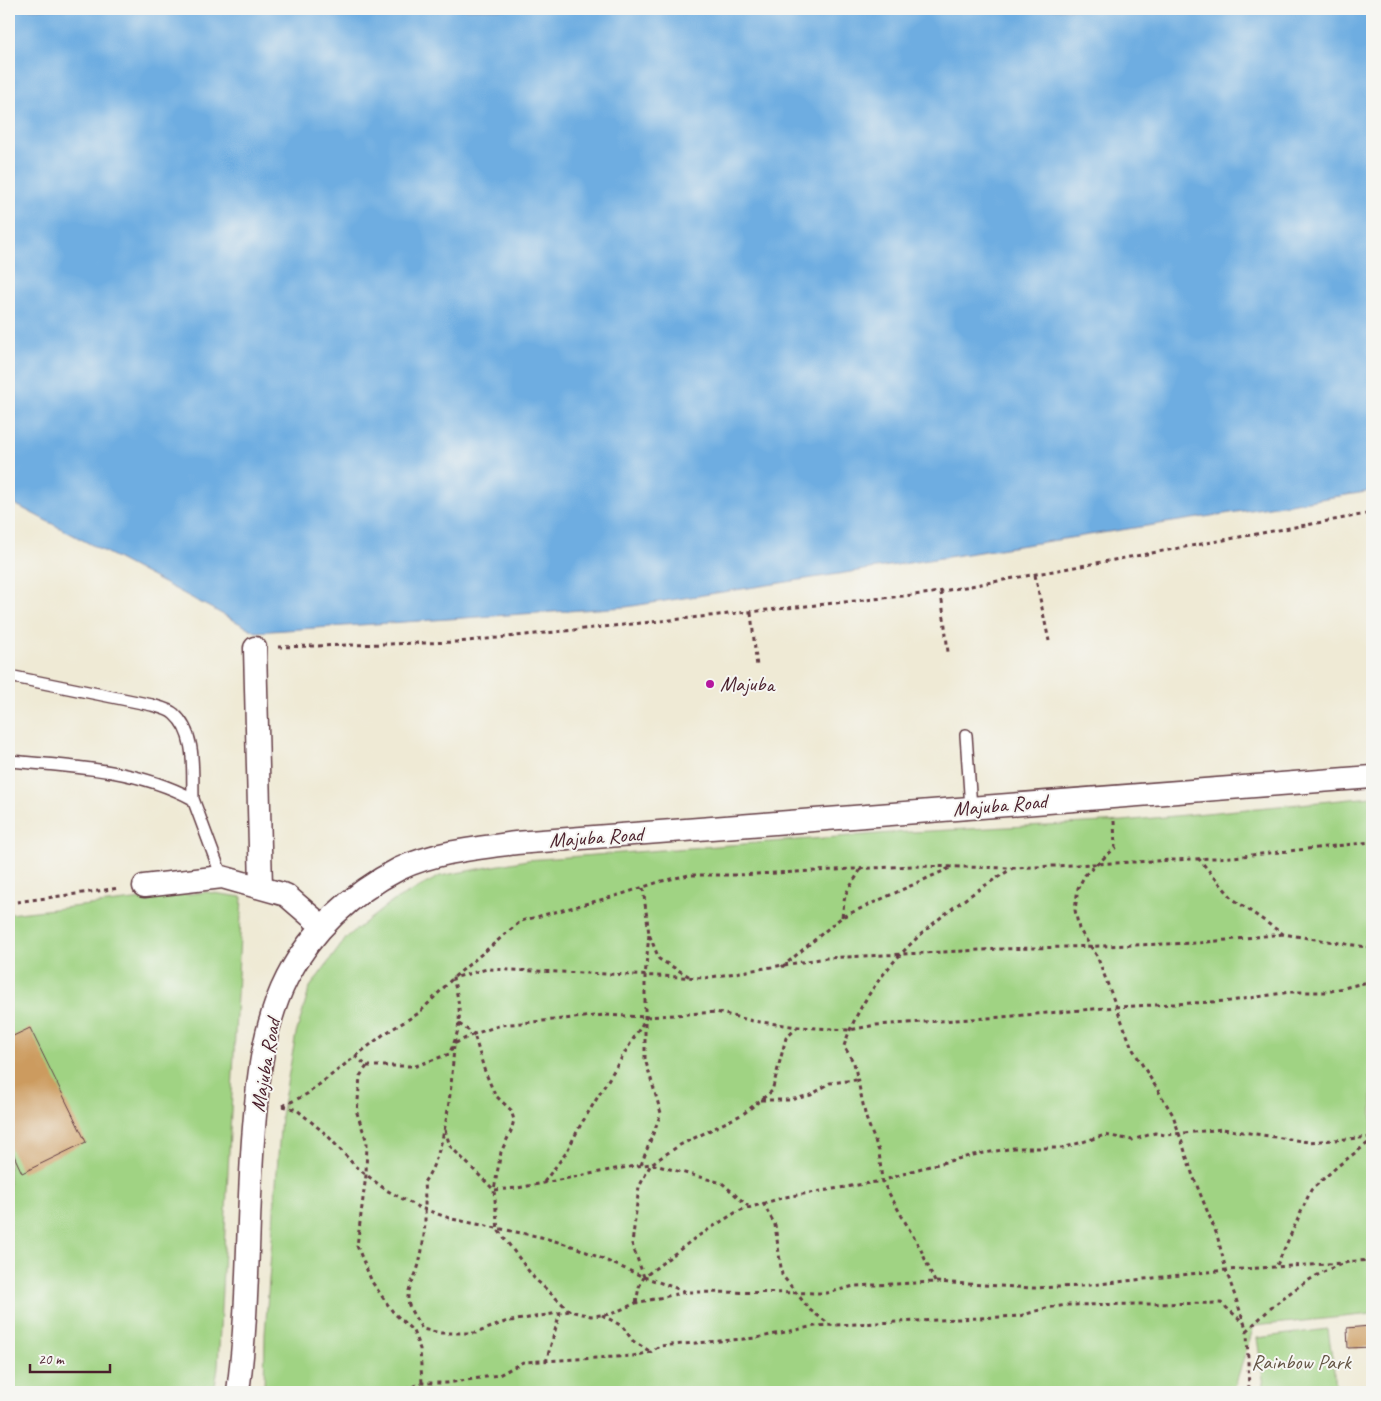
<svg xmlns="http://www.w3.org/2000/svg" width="1381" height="1401" font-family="Caveat,sans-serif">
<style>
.green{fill:#a0d383;stroke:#757957}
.water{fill:#6eade1;stroke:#5c6686}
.building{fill:#cc9b5f}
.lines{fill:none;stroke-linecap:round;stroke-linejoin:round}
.service-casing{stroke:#633d44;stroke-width:14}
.minor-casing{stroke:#633d44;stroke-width:25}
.path{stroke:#633d44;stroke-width:3;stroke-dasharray:4 4;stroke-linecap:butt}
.service{stroke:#fff;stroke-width:11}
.minor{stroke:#fff;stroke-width:22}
.poi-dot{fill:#b5179e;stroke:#f6f6f2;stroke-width:2}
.labels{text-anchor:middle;stroke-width:4;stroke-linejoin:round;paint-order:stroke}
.poi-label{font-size:21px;fill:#4a1f2b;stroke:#f6f6f2;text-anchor:start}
.street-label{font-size:21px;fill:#4a1f2b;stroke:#f6f6f2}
.park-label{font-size:21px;fill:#645545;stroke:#f6f6f2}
</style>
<rect width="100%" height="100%" fill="#f6f6f2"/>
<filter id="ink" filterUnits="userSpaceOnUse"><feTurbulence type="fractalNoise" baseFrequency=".02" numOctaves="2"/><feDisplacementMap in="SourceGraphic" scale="10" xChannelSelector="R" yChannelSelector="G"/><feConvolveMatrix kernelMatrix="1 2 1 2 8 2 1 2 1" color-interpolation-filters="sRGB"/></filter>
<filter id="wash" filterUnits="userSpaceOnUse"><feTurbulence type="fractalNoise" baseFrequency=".0096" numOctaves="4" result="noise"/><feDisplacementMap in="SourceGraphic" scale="20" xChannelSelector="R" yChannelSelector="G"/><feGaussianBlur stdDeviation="1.12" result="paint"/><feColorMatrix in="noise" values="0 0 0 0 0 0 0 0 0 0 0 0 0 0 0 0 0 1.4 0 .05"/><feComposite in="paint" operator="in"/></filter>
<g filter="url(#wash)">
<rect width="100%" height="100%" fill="#efead5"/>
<path class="green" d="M1372,797v517l-118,12 -21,66h-969l1,-58 16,-218 15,-82 14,-47 37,-50 43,-34 50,-27 87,-16 365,-27 231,-12z
M206,892l36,5 -24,470 -4,25h-205v-478z
M1328,1329l9,63h-72l-8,-54z"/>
<path class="water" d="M9,9h1363v482l-746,116 -370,25 -247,-131z"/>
<g id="blocks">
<path class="building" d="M30,1028l56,114 -64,31 -13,-28v-107z
M1370,1326l2,21 -24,1 -1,-20z"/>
</g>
</g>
<g filter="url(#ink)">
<use href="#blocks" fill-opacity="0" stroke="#633d44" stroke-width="1"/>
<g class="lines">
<g class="service-casing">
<path id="service" d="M9,676l143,29c7,2 17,4 22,9 23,20 18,58 19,85
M966,735l5,73
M9,761c62,5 129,8 184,38l29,78"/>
</g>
<g class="minor-casing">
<path id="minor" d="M255,648l6,239
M144,886l78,-9 64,18 36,31
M238,1392c11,-84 9,-168 15,-252 4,-54 9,-113 34,-162 24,-47 65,-85 112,-109 36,-17 78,-21 117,-26l856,-66"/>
</g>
<path class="path" d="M1035,575l14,66
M941,592l7,60
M751,613l6,54
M278,647l180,-5 474,-49 440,-80
M1114,821l1,27 -30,27 -7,13 -3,22 4,19 18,27 35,92 41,67 20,61 24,59 9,35 21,61 2,61
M1198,858l35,41 50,35 89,14
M643,888l6,46 10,25 31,18
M9,903l111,-15
M842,917l3,-22 16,-26
M782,967l60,-50 110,-50
M459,1024l15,10 27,-9 104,-10 41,2 70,-5 37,9 46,6 50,3 27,-5 126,-8 114,-10 114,-6 60,-9h37l45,-11
M355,1056l12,10 -7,10 -3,37 10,29 -1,33 -9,71 15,36 21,30 20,19 7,18 2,34
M367,1066h49l33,-12c14,-28 12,-47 4,-76l34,-9 218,9 121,-20 175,-9 197,-6 85,-9
M761,1100h29l21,-5 19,-12 26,-3
M283,1106l24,-12 77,-60 35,-21 34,-35 68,-57 98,-26 43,-14 27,-6h48l175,-9 102,2 219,-11 139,-15
M283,1106l14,4 30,25 28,31 31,24 32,17 34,12 89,18 34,10 69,30 43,15 140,1 27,-7 81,-4 98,6 48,-2 145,-16 116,-7
M445,1130l5,16 44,44 24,-2 97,-19 36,-5 29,-19 63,-31 29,-23 14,-53 12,-11
M641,1165l20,-52 -16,-54v-82l4,-43
M544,1182l22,-29 14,-27 66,-108
M763,1203l12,22 7,50 28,35 22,16
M1277,1265l34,-75 28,-25 33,-25
M644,1277l-12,-33 7,-57 12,-23 71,19 26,23
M935,1282l-14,-32 -39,-69 -3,-30 -13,-33 -12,-55 -10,-17c27,-81 99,-136 169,-178
M636,1303l3,-16 5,-10 51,-39 43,-27 47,-14 97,-16 36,-12 55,-14 41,-7h49l42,-13 27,5 23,-7 10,2 58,-6 85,13 64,-5
M570,1311l-36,-33 -36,-48 -4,-40 7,-38 10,-21 3,-11 -3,-10 -16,-15 -11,-26 -10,-35 -20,10c-2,39 -7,107 -30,138 2,28 2,54 -5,82 -3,13 -12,23 -11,37 1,9 10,20 14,28l19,4h35l29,-11 65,-11 21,5 20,-2 25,-11 50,-11
M602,1315l20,11 11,15 18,11
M1247,1331c26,-27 59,-54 95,-67 9,-4 21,-3 30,-4
M546,1362l14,-49
M398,1392l24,-9h25l52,-8 24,-13 110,-6 18,-4 8,-6 97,-8 59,-12 205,-10 26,-8 21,-3 154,-2 23,20"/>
<use href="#service" class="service"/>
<use href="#minor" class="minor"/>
</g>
</g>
<circle class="poi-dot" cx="710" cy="684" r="5"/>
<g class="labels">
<g class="poi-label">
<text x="720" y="691">Majuba</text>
</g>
<g class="street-label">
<text transform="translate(1000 805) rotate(-5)" y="7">Majuba Road</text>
<text transform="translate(596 837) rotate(-4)" y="7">Majuba Road</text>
<text transform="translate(265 1065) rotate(-80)" y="7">Majuba Road</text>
</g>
<g class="park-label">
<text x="1301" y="1369">Rainbow Park</text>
</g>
</g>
<rect width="1381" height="1401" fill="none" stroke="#f6f6f2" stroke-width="30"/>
<path d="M30 1364v8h80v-8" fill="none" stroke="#4a1f2b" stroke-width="2.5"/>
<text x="38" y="1364" font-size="15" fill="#4a1f2b" stroke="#f6f6f2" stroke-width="4" paint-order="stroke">20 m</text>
</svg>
